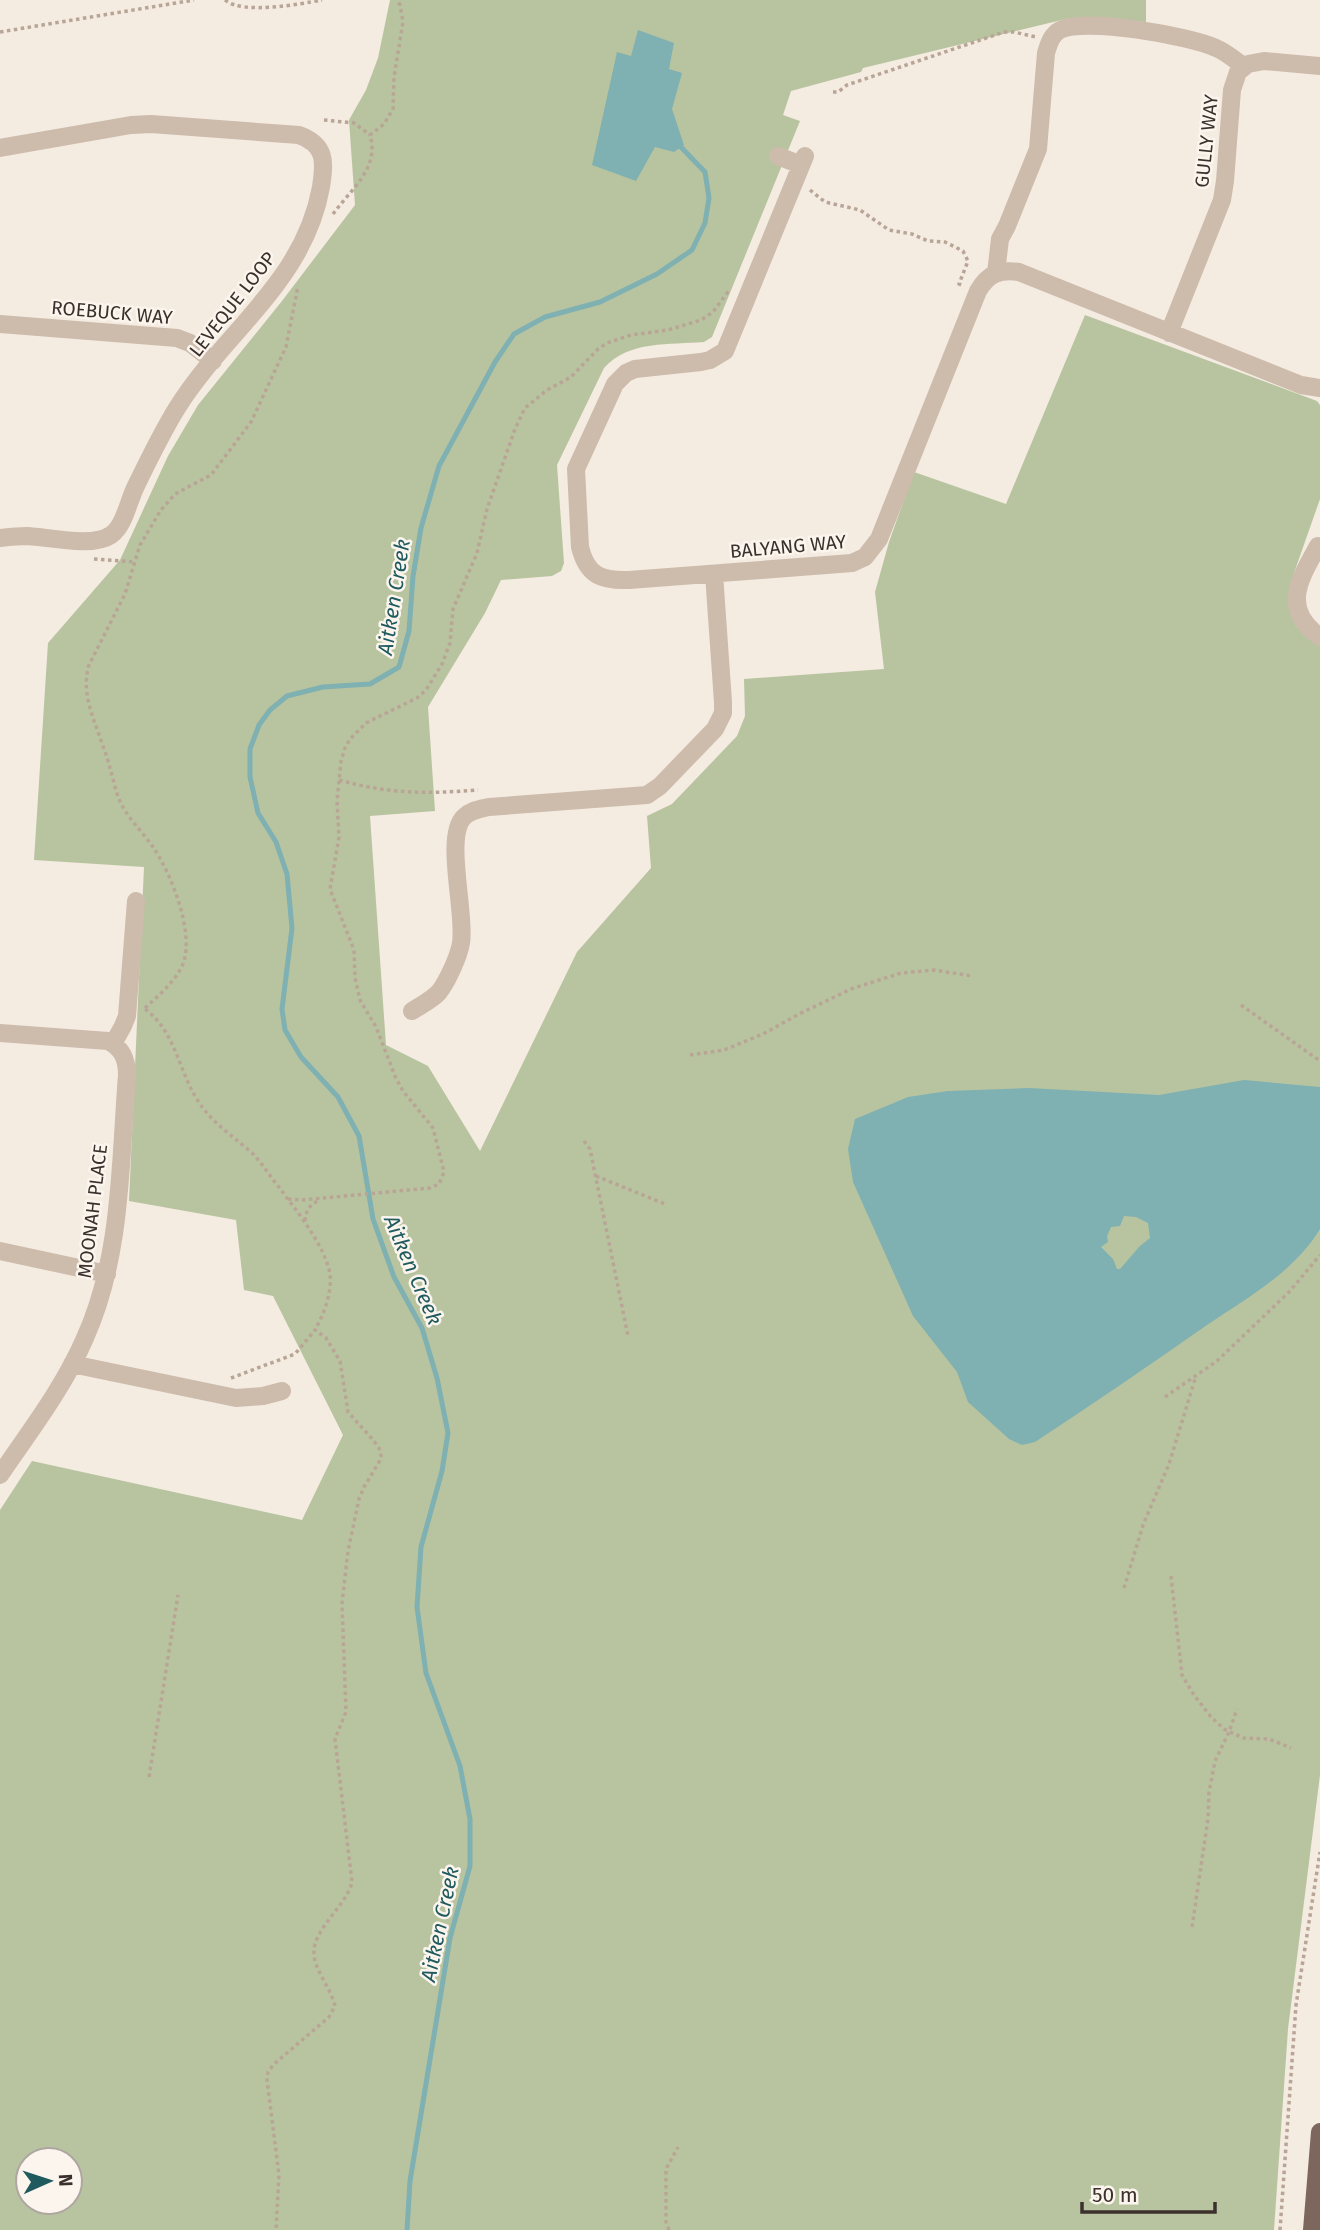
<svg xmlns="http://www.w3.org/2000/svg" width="1320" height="2230" font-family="'Fira Sans',sans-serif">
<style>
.green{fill:#b8c4a0;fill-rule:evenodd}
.water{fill:#7fb0b2;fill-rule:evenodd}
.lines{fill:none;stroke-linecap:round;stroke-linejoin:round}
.stream{stroke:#7fb0b2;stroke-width:5}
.path{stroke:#b9a596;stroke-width:3.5;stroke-dasharray:3.5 3.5;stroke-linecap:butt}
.street{stroke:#cdbbac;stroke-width:18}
.primary{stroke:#7d675c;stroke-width:18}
.labels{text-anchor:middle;stroke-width:5;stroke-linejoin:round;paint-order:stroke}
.street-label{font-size:19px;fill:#3b302b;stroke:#fbf5ee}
.water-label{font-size:21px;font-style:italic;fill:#1f5a5e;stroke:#fbf5ee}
</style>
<rect width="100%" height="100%" fill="#f4ebe1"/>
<path class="green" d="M390,0h756v22l-76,-4 -207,50 -2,4 -70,19 -8,24 17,6 -88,216 -8,5c-34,3 -75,-2 -100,26l-47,97 7,98 -3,8 -9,5 -51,4 -16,33 -57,94 7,104 -65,5 16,229 42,21 52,85 97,-199 74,-84 -4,-52 25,-12 65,-68 8,-20 -1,-37 140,-10 -9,-77 14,-50 25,-70 92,32 79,-189 232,86 3,4v94l-26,74 -3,32 5,21 24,17v1132l-32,254 -14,201h-1274v-720l32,-49 270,59 41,-85 -70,-139 -29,-6 -8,-70 -107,-19 15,-334 -110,-7 14,-217 72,-83 48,-104 30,-51 84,-104 73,-96 -6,-85 17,-30 12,-32zM28,2160h42v42h-42z"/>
<path class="water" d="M638,30l36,13 -5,26 13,4 -10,36 12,36 -10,7 -19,-5 -19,34 -44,-16 25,-113 14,4z
M1244,1080l76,7v142c-26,43 -73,69 -113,96 -57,40 -114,79 -172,117l-13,3 -13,-6 -41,-37 -11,-30 -44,-56 -60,-134 -5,-33 7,-30 53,-22 40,-6 81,-3 130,7zM1124,1216l12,1 12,6 2,15 -10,8 -20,23h-3l-4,-10 -12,-12 7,-5 -1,-6 4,-9 9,-1z"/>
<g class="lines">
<path class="stream" d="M407,2230l3,-49 40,-243 20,-72v-47l-10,-53 -34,-93 -9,-66 4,-60 21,-76 6,-38 -11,-55 -15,-50 -28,-51 -21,-58 -14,-83 -21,-39 -37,-40 -16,-27 -3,-21 10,-81 -5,-54 -11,-32 -18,-29 -8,-36v-28l9,-24 11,-15 17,-14 36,-9 47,-3 29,-17 10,-36 4,-55 8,-48 18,-62 56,-104 19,-28 31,-17 55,-15 57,-28 35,-24 13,-27 4,-25 -4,-26 -28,-29"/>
<path class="path" d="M225,0c18,15 75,4 97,0
M0,32l194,-32
M833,92h5l9,-7 157,-53h10l22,5
M324,120l30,3 16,12
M810,190l15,12 35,8 29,20 23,4 16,7 17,1 18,9 5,10 -9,23 5,2
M333,214c18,-25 47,-46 37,-79l14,-11 9,-15 1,-32 9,-55 -3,-17 -3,-5
M94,559l40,3
M339,780c50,14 87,14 139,10
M1241,1005l79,56
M145,1008c14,-13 30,-26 38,-44 12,-31 -12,-91 -30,-117 -11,-16 -26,-29 -34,-48 -4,-10 -6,-21 -9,-31 -3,-12 -8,-24 -12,-36 -8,-22 -16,-44 -9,-67l36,-71 15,-49 21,-35 14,-16 36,-19 40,-53 35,-75 12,-61
M145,1009c31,23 33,61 53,92 14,22 35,35 54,52 10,10 17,22 26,33 17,23 47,59 52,88 2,19 -6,40 -15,56l11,8 14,23 8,51 26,29 5,7 2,8 -2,6 -15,25 -5,12 -11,52 -6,52 4,109 -11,27 17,143c-6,25 -40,47 -38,73 1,15 17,34 21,51l-6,11 -56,48 -5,7 -1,8 12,95 -3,55
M690,1055l34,-5 39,-16 36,-20 52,-25 50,-16 33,-3 38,6
M584,1141l6,8 38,187
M596,1176l69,28
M288,1199l14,1 128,-12 9,-4 5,-12 -11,-44 -30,-37 -8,-15 -19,-49 -16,-27 -5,-22 -1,-28 -24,-61 9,-52 -2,-36 4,-40 4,-13 5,-9 16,-16 51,-25 9,-8 16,-26 8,-21 3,-34 24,-56 10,-44 28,-80 10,-21 22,-18 24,-13 27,-28 9,-6 24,-8 37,-5 33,-10 12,-8 17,-23
M305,1221c1,-12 5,-16 14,-21
M231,1378l64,-24 20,-24
M1165,1397l52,-36 73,-70 30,-36
M1171,1576l11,99 12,20 17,22 13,12 19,9 26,1 22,9
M1124,1588l19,-63 26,-61 27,-88
M149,1777l29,-182
M1192,1927l16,-108 1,-27 6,-31 14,-29 8,-23
M669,2230l-3,-8v-53l12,-22
M1280,2230l16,-225 24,-153"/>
<path class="street" d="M0,148l131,-23 20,-1 148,11c27,10 26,26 22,52 -17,95 -96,144 -144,221 -16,26 -29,53 -42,80 -7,15 -11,38 -24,47 -19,13 -62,2 -84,1 -9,0 -18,1 -27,2
M778,156l23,9
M805,156l-80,195 -15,9 -9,2 -66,7 -9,4 -11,11 -39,85 4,78c7,29 22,34 49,33l223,-17 13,-6 14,-18 99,-248c10,-17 21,-22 41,-19l282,113 19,3
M996,273l4,-34 7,-13 31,-77 8,-96c3,-9 5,-18 14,-23 24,-13 130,6 156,18 10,4 19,12 27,18
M0,324l177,14 13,5 23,18
M1169,333l53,-133 3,-19 7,-91 6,-18 10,-8 16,-3 56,5
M1318,546c-19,34 -37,63 2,91
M412,1011c9,-6 20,-11 27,-19 8,-10 20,-36 22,-49 5,-29 -17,-107 3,-126 7,-7 16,-8 25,-10l158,-12 13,-9 55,-57 8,-16v-11l-9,-128
M0,1033l108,8c14,7 19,18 19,34 -7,88 -5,181 -42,263 -21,49 -55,93 -85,137
M113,1044l10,-18 4,-10 9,-115
M0,1251l107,23
M72,1364l164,34 27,-2 19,-5"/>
<path class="primary" d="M1312,2230l8,-98"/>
</g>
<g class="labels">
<g class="street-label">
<text transform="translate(1206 141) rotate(-84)" y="7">GULLY WAY</text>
<text transform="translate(232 304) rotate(-52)" y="7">LEVEQUE LOOP</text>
<text transform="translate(112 312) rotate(5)" y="7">ROEBUCK WAY</text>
<text transform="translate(788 546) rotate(-5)" y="7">BALYANG WAY</text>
<text transform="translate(92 1211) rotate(-83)" y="7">MOONAH PLACE</text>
</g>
<g class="water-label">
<text transform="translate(394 597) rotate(-81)" y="7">Aitken Creek</text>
<text transform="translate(413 1270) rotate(67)" y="7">Aitken Creek</text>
<text transform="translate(440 1924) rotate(-78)" y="7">Aitken Creek</text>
</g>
</g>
<g transform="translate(49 2181) rotate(87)"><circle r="33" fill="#fbf5ee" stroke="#aea6a0" stroke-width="2"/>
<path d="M0-5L12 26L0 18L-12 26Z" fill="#1f5a5e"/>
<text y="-10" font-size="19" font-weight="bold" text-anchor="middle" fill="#3b302b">N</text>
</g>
<path d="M1082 2202v10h133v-10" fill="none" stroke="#3b302b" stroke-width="3.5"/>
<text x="1092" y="2202" font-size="21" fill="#3b302b" stroke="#fbf5ee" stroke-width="5" paint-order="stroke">50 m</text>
</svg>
